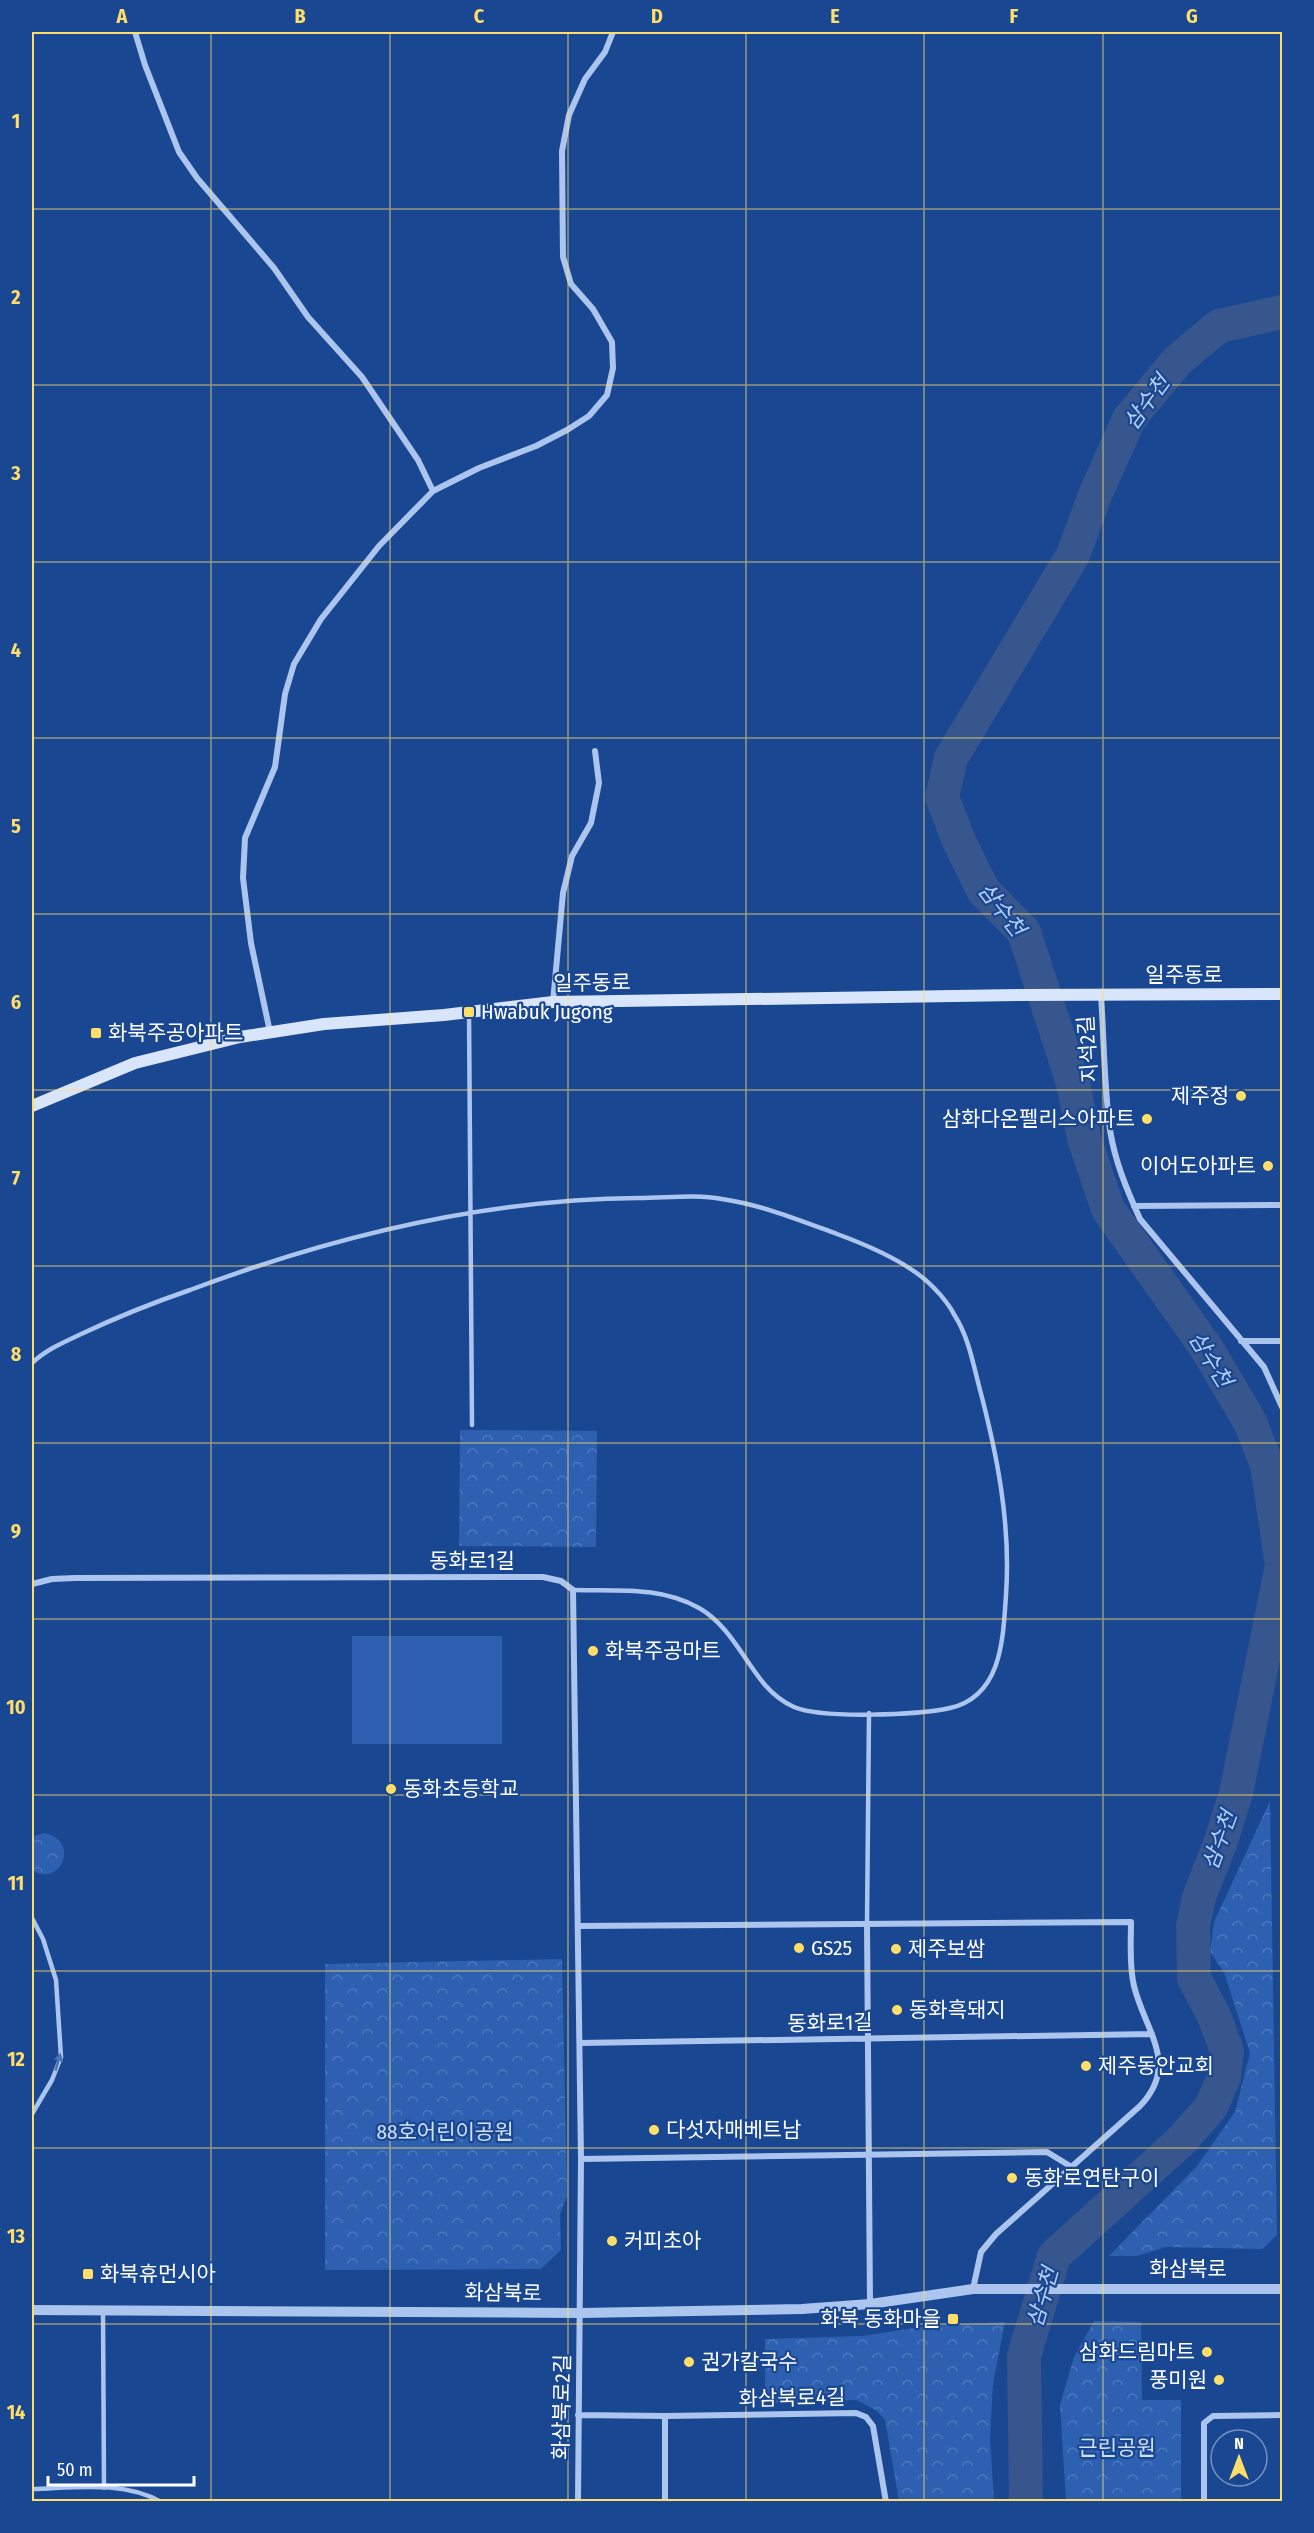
<svg xmlns="http://www.w3.org/2000/svg" width="1314" height="2533" font-family="'Fira Sans Condensed','Noto Sans KR',sans-serif">
<style>
.grass{fill:#2d60b0}
.park{fill:url(#park-crowns)}
.lines{fill:none;stroke-linecap:round;stroke-linejoin:round}
.river{stroke:#36568d;stroke-width:34}
.service{stroke:#abc5ef;stroke-width:4.5}
.minor{stroke:#abc5ef;stroke-width:6}
.tertiary{stroke:#abc5ef;stroke-width:10}
.secondary{stroke:#d8e5fb;stroke-width:12}
.oneway{fill:#4d73b3}
.grid{fill:none;stroke:#ffdd69;stroke-width:1.5;stroke-opacity:0.55}
.poi-dot{fill:#ffdd69;stroke:#1a4792;stroke-width:2}
.labels{text-anchor:middle;stroke-width:4.5;stroke-linejoin:round;paint-order:stroke}
.street-label{font-size:21px;fill:#fff;stroke:#1a4792}
.poi-label{font-size:21px;fill:#fff;stroke:#1a4792;text-anchor:start}
.park-label{font-size:21px;fill:#d1e1fb;stroke:#1a4792}
.water-label{font-size:22px;font-style:italic;fill:#b7d0f6;stroke:#1a4792}
.neatline{fill:none;stroke:#ffdd69;stroke-width:2}
.grid-label{font-size:20px;text-anchor:middle;font-weight:bold;fill:#ffdd69}
</style>
<defs>
<pattern id="park-crowns" width="20" height="18" patternUnits="userSpaceOnUse" patternTransform="scale(1.5)"><rect width="20" height="18" fill="#2d60b0"/><path d="M2 6a3 3 0 1 1 6 0M12 15a3 3 0 1 1 6 0" fill="none" stroke="#4c78bc"/></pattern>
</defs>
<rect width="100%" height="100%" fill="#1a4792"/>
<path class="grass" d="M352,1636h150v108h-150z"/>
<path class="park" d="M460,1430l137,1 -1,116 -137,-1z
M1270,1801l7,434 -15,14 -96,-2 -29,9h-28l88,-90 38,-54 15,-59 -26,-81 -14,-20 4,-30z
M44,1833c37,6 17,56 -12,37v-33z
M562,1959l5,237 -7,18 1,36 -20,19 -216,1v-306z
M1094,2321l47,1 1,78h39v101h-115l-6,-96 14,-48z
M1005,2322l-12,61 -3,55 4,63h-95l-14,-81 -8,-9 -20,-11 -92,3v-64l97,-3 65,-10z"/>
<g class="lines">
<path class="river" d="M1026,2502l-2,-146 30,-100 127,-115 30,-34 13,-30 3,-26 -13,-35 -20,-38 -1,-51 6,-30 21,-53 16,-51 46,-228 -15,-100 -17,-43 -43,-73 -99,-140 -24,-71 -11,-55 -49,-151 -41,-42 -24,-49 -17,-44 9,-39 122,-203 22,-60 34,-76 48,-58 42,-35 63,-14"/>
<path class="service" d="M469,1012l3,413
M32,1363c14,-13 30,-20 47,-28 36,-17 73,-32 111,-45 144,-54 295,-91 449,-92 27,0 57,-4 83,1 40,6 77,21 115,35 30,11 73,29 96,53 8,8 17,19 22,29 13,20 18,47 24,70 18,68 32,137 27,209 -3,44 -4,101 -56,113 -32,7 -128,11 -156,-1 -11,-5 -22,-14 -29,-22 -21,-25 -37,-61 -66,-77 -39,-22 -82,-17 -126,-18
M32,1918l11,21 13,41 5,77 -9,23 -20,34
M867,1924l2,-211
M103,2310l1,178
M32,2489c41,-1 91,-9 129,13"/>
<path class="minor" d="M135,32l10,33 34,87 18,26 77,90 34,49 54,60 56,83 15,31
M1101,995c3,45 3,91 9,135 5,32 17,60 30,89l124,148 18,40
M553,1002l10,-109 9,-37 19,-33 8,-40 -4,-32
M270,1032l-19,-89 -8,-65 2,-40 30,-71 10,-73 9,-30 27,-45 58,-73 54,-55 46,-23 57,-22 31,-16 22,-14 18,-21 6,-27 -1,-26 -19,-33 -22,-25 -8,-27 -1,-106 7,-36 16,-36 20,-27 8,-20
M1134,1206l148,-1
M1241,1341h41
M32,1584l20,-5 23,-1 468,-1 18,4 12,9 8,569 -3,343
M867,1924l3,380
M578,1926l553,-4c0,20 -2,44 3,64 11,45 46,78 6,120l-144,128 -15,18 -8,37
M580,2043l572,-9
M581,2159l466,-7 23,14
M578,2415l87,1 191,-3 10,4 7,9 13,76
M665,2416v86
M1204,2502v-79l9,-7 69,-1"/>
<path class="tertiary" d="M32,2310l549,3 221,-4 68,-5 103,-15h309"/>
<path class="secondary" d="M32,1106l103,-43 105,-26 84,-13 120,-9 109,-13 469,-7 260,-1"/>
</g>
<defs><path id="oneway-solid" d="M-6-.8H1V-3.2L6.5 0L1 3.2V.8H-6Z" transform="scale(1.5)"/></defs>
<use class="oneway" href="#oneway-solid" transform="translate(58 2062) rotate(-74)"/>
<path class="grid" d="M211,32v2470M390,32v2470M568,32v2470M746,32v2470M924,32v2470M1103,32v2470M32,209h1250M32,385h1250M32,562h1250M32,738h1250M32,914h1250M32,1090h1250M32,1266h1250M32,1443h1250M32,1619h1250M32,1795h1250M32,1971h1250M32,2148h1250M32,2324h1250"/>
<g class="poi-dot">
<rect x="463" y="1006" width="12" height="12" rx="3"/>
<rect x="90" y="1027" width="12" height="12" rx="3"/>
<circle cx="1241" cy="1096" r="6"/>
<circle cx="1147" cy="1119" r="6"/>
<circle cx="1268" cy="1166" r="6"/>
<circle cx="593" cy="1651" r="6"/>
<circle cx="391" cy="1789" r="6"/>
<circle cx="799" cy="1948" r="6"/>
<circle cx="896" cy="1949" r="6"/>
<circle cx="897" cy="2010" r="6"/>
<circle cx="1086" cy="2066" r="6"/>
<circle cx="654" cy="2130" r="6"/>
<circle cx="1012" cy="2178" r="6"/>
<circle cx="612" cy="2241" r="6"/>
<rect x="82" y="2268" width="12" height="12" rx="3"/>
<rect x="947" y="2313" width="12" height="12" rx="3"/>
<circle cx="1207" cy="2352" r="6"/>
<circle cx="689" cy="2362" r="6"/>
<circle cx="1219" cy="2380" r="6"/>
</g>
<g class="labels">
<g class="street-label">
<text x="1184" y="982">일주동로</text>
<text transform="translate(592 983) rotate(-1)" y="7">일주동로</text>
<text transform="translate(1088 1049) rotate(-94)" y="7">지석2길</text>
<text x="472" y="1568">동화로1길</text>
<text transform="translate(830 2023) rotate(-1)" y="7">동화로1길</text>
<text x="1188" y="2276">화삼북로</text>
<text transform="translate(503 2293) rotate(1)" y="7">화삼북로</text>
<text transform="translate(792 2398) rotate(-1)" y="7">화삼북로4길</text>
<text transform="translate(562 2407) rotate(-89)" y="7">화삼북로2길</text>
</g>
<g class="poi-label">
<text x="481" y="1019">Hwabuk Jugong</text>
<text x="108" y="1040">화북주공아파트</text>
<text x="1229" y="1103" text-anchor="end">제주정</text>
<text x="1135" y="1126" text-anchor="end">삼화다온펠리스아파트</text>
<text x="1256" y="1173" text-anchor="end">이어도아파트</text>
<text x="605" y="1658">화북주공마트</text>
<text x="403" y="1796">동화초등학교</text>
<text x="811" y="1955">GS25</text>
<text x="908" y="1956">제주보쌈</text>
<text x="909" y="2017">동화흑돼지</text>
<text x="1098" y="2073">제주동안교회</text>
<text x="666" y="2137">다섯자매베트남</text>
<text x="1024" y="2185">동화로연탄구이</text>
<text x="624" y="2248">커피초아</text>
<text x="100" y="2281">화북휴먼시아</text>
<text x="941" y="2326" text-anchor="end">화북 동화마을</text>
<text x="1195" y="2359" text-anchor="end">삼화드림마트</text>
<text x="701" y="2369">권가칼국수</text>
<text x="1207" y="2387" text-anchor="end">풍미원</text>
</g>
<g class="park-label">
<text x="445" y="2139">88호어린이공원</text>
<text x="1117" y="2455">근린공원</text>
</g>
<g class="water-label">
<text transform="translate(1146 402) rotate(-54)" y="8">삼수천</text>
<text transform="translate(1002 909) rotate(52)" y="8">삼수천</text>
<text transform="translate(1211 1359) rotate(58)" y="8">삼수천</text>
<text transform="translate(1219 1840) rotate(-70)" y="8">삼수천</text>
<text transform="translate(1042 2297) rotate(-74)" y="8">삼수천</text>
</g>
</g>
<rect width="1314" height="2533" fill="none" stroke="#1a4792" stroke-width="66"/>
<g transform="translate(1239 2458)"><circle r="28" fill="#1a4792" stroke="#7691be" stroke-width="1.5"/>
<path d="M0-4.5L10 22L0 15L-10 22Z" fill="#ffdd69"/>
<text y="-9" font-size="16" font-weight="bold" text-anchor="middle" fill="#ffffff">N</text>
</g>
<path d="M48 2476v9h146v-9" fill="none" stroke="#ffffff" stroke-width="3"/>
<text x="57" y="2476" font-size="18" fill="#ffffff" stroke="#1a4792" stroke-width="4.5" paint-order="stroke">50 m</text>
<rect x="33" y="33" width="1248" height="2467" class="neatline"/>
<g class="grid-label">
<text x="122" y="23">A</text>
<text x="300" y="23">B</text>
<text x="479" y="23">C</text>
<text x="657" y="23">D</text>
<text x="835" y="23">E</text>
<text x="1014" y="23">F</text>
<text x="1192" y="23">G</text>
<text x="16" y="128">1</text>
<text x="16" y="304">2</text>
<text x="16" y="480">3</text>
<text x="16" y="657">4</text>
<text x="16" y="833">5</text>
<text x="16" y="1009">6</text>
<text x="16" y="1185">7</text>
<text x="16" y="1361">8</text>
<text x="16" y="1538">9</text>
<text x="16" y="1714">10</text>
<text x="16" y="1890">11</text>
<text x="16" y="2066">12</text>
<text x="16" y="2243">13</text>
<text x="16" y="2419">14</text>
</g>
</svg>
